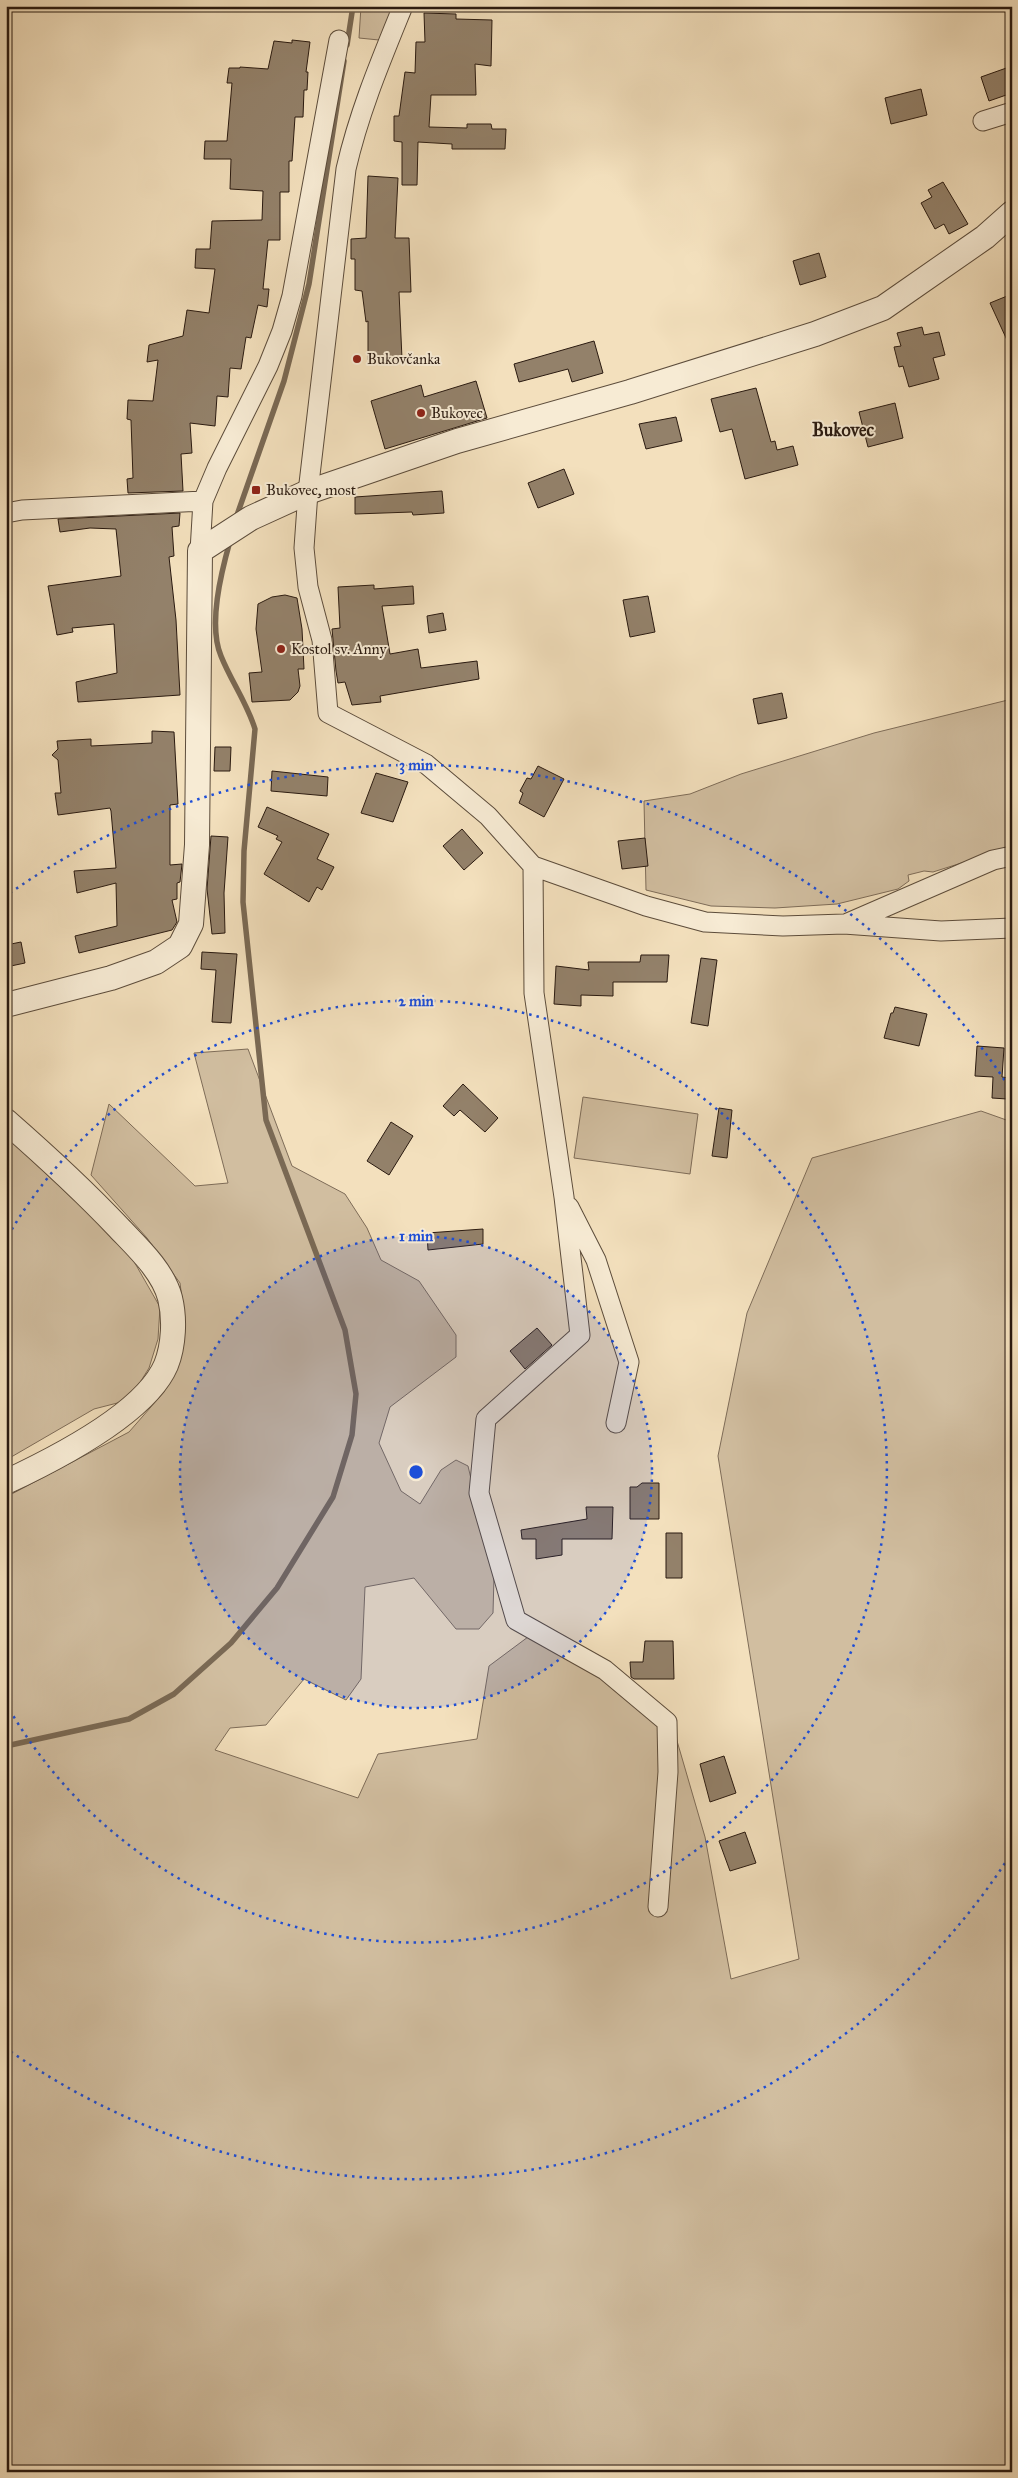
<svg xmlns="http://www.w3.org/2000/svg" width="1018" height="2478" font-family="'IM FELL Great Primer',serif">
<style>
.green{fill:#d1bea0;stroke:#7e6c58}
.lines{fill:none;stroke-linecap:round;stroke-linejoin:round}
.stream{stroke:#7a6954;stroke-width:5.5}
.building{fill:#93816a;stroke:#2a1a10}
.minor-casing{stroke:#5c4c3b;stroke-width:21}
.tertiary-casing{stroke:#5c4c3b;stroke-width:26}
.minor{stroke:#f7ebd4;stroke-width:19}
.tertiary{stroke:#f7ebd4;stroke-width:24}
.ring{fill:none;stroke:#1d4ed8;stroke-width:2.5;stroke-dasharray:2.5 5}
.poi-dot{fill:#8f2418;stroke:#f7ebd4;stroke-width:2}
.labels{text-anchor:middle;stroke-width:4;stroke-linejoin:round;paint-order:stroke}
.poi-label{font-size:15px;fill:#2a1a10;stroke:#f7ebd4;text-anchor:start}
.quarter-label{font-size:18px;font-weight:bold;fill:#2a1a10;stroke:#f7ebd4}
.centre{fill:#1d4ed8;stroke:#f7ebd4;stroke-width:2.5}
.ring-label{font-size:15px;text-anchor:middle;font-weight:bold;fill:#1d4ed8;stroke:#f7ebd4;stroke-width:4;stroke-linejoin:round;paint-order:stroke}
</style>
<rect width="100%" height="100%" fill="#f3e0bd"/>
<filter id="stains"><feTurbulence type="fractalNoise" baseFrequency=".004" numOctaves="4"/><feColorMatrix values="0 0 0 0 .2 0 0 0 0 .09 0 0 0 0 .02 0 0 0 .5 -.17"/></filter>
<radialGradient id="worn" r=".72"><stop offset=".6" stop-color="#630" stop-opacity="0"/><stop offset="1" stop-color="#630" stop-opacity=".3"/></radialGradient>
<path class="green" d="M361,6h32l-14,34 -20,-2z
M1012,699v148l-79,25 -9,-1 -16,4 1,6 -11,8 -61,15 -62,4 -64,-2 -65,-16 -2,-89 46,-7 51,-20 133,-41z
M248,1049l44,117 53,28 22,34 14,32 38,21 37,54v22l-66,50 -11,36 22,48 19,13 21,-34 15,-10 12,6 26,110 -1,37 -14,16h-23l-42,-51 -49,9 -4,92 -15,21 -42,-21 -38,46 -36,3 -15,22 143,48 20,-44 99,-15 12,-73 43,-32 112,69 31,31 30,103 26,142 68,-20 -81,-503 29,-143 65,-155 169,-47 31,11v1350h-1006v-975l123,-65 35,-40 19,-46 1,-31 -4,-32 -33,-45 -56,-63 18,-71 86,82 33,-3 -34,-130z
M583,1097l115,17 -8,60 -116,-16z
M6,1136l122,115 32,56 -2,32 -9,29 -20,32 -35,9 -88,51z"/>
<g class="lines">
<path class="stream" d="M347,45l6,-39
M236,518l48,-137 25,-97 35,-223
M6,1746l123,-27 45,-25 57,-51 46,-55 56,-91 19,-62 4,-41 -11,-64 -79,-210 -23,-218 1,-51 11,-122c-8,-26 -24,-48 -34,-73 -13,-31 0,-83 9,-115"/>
</g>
<path class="building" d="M424,13l32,1v5l36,1 -1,46 -16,-2 1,31h-45l-2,32 38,1v-4h24l1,5h14l-1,20h-53v-5l-34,-2 -1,43h-15v-43l-8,-1v-25h5l6,-44 10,1 1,-31h9z
M292,40l18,2 -4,30h2l-1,18h-3l-1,27h-8l-3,44h-3v31h-9v48h-12l-5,49h6l-2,18 -9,-2 -7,33 -5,-1 -5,32 -11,-1 -2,29 -11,-1 -2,30 -25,-3 2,30 -11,1 2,37 -55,2 -1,-14 6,-1 -2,-58 -4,-1 1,-19 25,1 5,-41 -11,2 2,-17 34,-9 4,-26 22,3 6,-44 -20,-1 1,-19h14l2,-28 50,-1 1,-29 -33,-2 1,-30h-27l1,-18h22l5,-58h-5l2,-15h11v-1l28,2 6,-28 18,2z
M1012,66v27l-23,8 -8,-24z
M921,89l6,26 -36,9 -6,-26z
M368,176l30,2 -3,60h14l2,54h-12l3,67 -34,1v-39l-2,1 -4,-31 -7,-1v-31h-4v-20l15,-1z
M943,182l25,42 -19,10 -5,-10 -9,5 -14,-26 11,-6 -4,-7z
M819,253l7,24 -26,8 -7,-24z
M1012,294v57l-22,-48z
M922,327l2,8 15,-3 6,23 -12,3 6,21 -30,8 -6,-21 -4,1 -5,-20 7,-1 -4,-13z
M594,341l9,32 -31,9 -4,-13 -49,13 -5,-18z
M476,381l11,37 -102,31 -14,-48 50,-16 3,12z
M756,388l15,54 4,-1 2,9 16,-4 5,19 -53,14 -13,-50 -12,3 -9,-33z
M895,403l8,35 -35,9 -9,-35z
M676,417l6,24 -36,8 -7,-25z
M564,469l10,25 -36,14 -10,-25z
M442,491l2,22 -31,2 -1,-3 -57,2v-17z
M180,513l-1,13 -7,1 2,29 -5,1 7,63 4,75 -102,7 -2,-20 41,-9 -3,-49 -42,4 1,4 -16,3 -9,-49 73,-10 -5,-47 -26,-1 -30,4 -2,-13z
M374,585v4l39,-3 1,18 -32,2 8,48 28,-5 3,19 56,-7 2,18 -99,17 1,6 -29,3 -7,-23 -7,1 -2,-12 -4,-42 8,-1 -2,-41z
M285,595l12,3 5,31 2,40h-6l2,17 -2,6 -8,8 -38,2 -3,-29 13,-1 -6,-43 2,-25 14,-7z
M648,596l7,36 -25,5 -7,-37z
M443,613l3,17 -17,3 -2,-17z
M782,693l5,25 -29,6 -5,-25z
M152,731l22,1 4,72 -8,1v60l12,-1 -2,18 -3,1v16l-5,1 5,22 -5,8 -93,23 -4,-17 42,-10 -1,-43 -39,10 -3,-22 42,-3 -5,-57 -1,-3 -52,7 -3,-22h6l-3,-33 -6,-5 6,-6 -1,-8 34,-2v7l61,-3z
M215,747h16l-1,24h-16z
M538,766l26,13 -20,38 -25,-14 4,-10 -3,-2 7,-13 4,1z
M272,771l56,6 -1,19 -56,-5z
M376,773l32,9 -15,40 -32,-9z
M267,807l62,27 -12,25 17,8 -12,23 -5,-3 -8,15 -45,-28 18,-32 -6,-3 2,-3 -20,-9z
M462,829l21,24 -19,17 -21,-24z
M211,836l17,1 -4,56 1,40 -13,1 -5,-45z
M645,838l3,28 -26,3 -4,-28z
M21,942l4,21 -19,4v-22z
M202,952l35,2 -6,69 -19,-1 4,-52 -15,-1z
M641,955h28l-2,27h-54v14l-32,-1v11l-27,-2 2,-38 33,4 -1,-8h52z
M701,958l16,2 -9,66 -17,-3z
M895,1007l32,7 -8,32 -35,-8 7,-25h2z
M977,1046l27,2 -2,29 7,1 -2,21 -15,-1 1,-21 -18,-1z
M463,1084l35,34 -13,14 -25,-22 -6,6 -11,-10z
M719,1108l13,2 -5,48 -15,-2z
M391,1122l22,14 -24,39 -22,-14z
M483,1229v15l-55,6 -1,-17z
M537,1328l15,17 -27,24 -15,-18z
M642,1483h17v36h-29v-32h7z
M586,1507h27l-1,32h-50v16l-26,4v-20h-14l-1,-9 66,-11z
M666,1533h16v45h-16z
M645,1641h28l1,38h-40l-3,-2 -1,-15h13z
M724,1756l12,37 -26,9 -10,-38z
M745,1832l11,31 -26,8 -11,-30z"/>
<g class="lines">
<g class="minor-casing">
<path id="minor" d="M403,6c-22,54 -44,106 -57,163l-38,323 -4,56 4,39 14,53 6,73 98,51 62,52 45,50 113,40 59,16 78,4 61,-2 97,7 71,-3
M983,121l29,-9
M6,513l16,-3 181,-9
M200,551l3,-50 14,-33 51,-102 14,-35 10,-35 47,-256
M533,866l1,127 30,204 16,138 -94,84 -7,74 37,127 89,50 62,52 1,50 -10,135
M848,923l145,-63 19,-4
M569,1207l27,53 33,102 -13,61"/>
</g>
<g class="tertiary-casing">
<path id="tertiary" d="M6,1005l105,-27 45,-16 24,-16 11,-22 6,-79 3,-294 51,-33 57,-26 149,-51 173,-49 185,-58 68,-26 102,-71 27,-24
M6,1121c40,35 77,69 113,107 19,20 44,43 51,70 5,20 4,47 -4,67 -21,49 -113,95 -160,117"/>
</g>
<use href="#minor" class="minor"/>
<use href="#tertiary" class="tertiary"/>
</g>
<circle cx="416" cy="1472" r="236" fill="#1d4ed8" fill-opacity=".12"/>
<g class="ring">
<circle cx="416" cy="1472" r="236"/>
<path d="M8 1236A471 471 0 1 1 8 1707"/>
<path d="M1009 1857A707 707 0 0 1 10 2051M10 893A707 707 0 0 1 1009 1087"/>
</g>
<g class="poi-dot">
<circle cx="357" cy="359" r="5"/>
<circle cx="421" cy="413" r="5"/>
<rect x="251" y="485" width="10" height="10" rx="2.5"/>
<circle cx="281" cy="649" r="5"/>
</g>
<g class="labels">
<g class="poi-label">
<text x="367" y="364">Bukovčanka</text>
<text x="431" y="418">Bukovec</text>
<text x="266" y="495">Bukovec, most</text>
<text x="291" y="654">Kostol sv. Anny</text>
</g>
<g class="quarter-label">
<text x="843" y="436">Bukovec</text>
</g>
</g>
<circle cx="416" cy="1472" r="8" class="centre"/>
<g class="ring-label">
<text x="416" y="770">3 min</text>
<text x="416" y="1006">2 min</text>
<text x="416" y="1241">1 min</text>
</g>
<rect width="1018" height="2478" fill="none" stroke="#f3e0bd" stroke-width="25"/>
<rect x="8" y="8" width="1003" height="2463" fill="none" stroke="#2a1a10" stroke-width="2.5"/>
<rect x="12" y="12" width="993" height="2453" fill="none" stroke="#2a1a10"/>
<rect width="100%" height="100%" filter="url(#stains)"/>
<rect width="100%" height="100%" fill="url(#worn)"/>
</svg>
